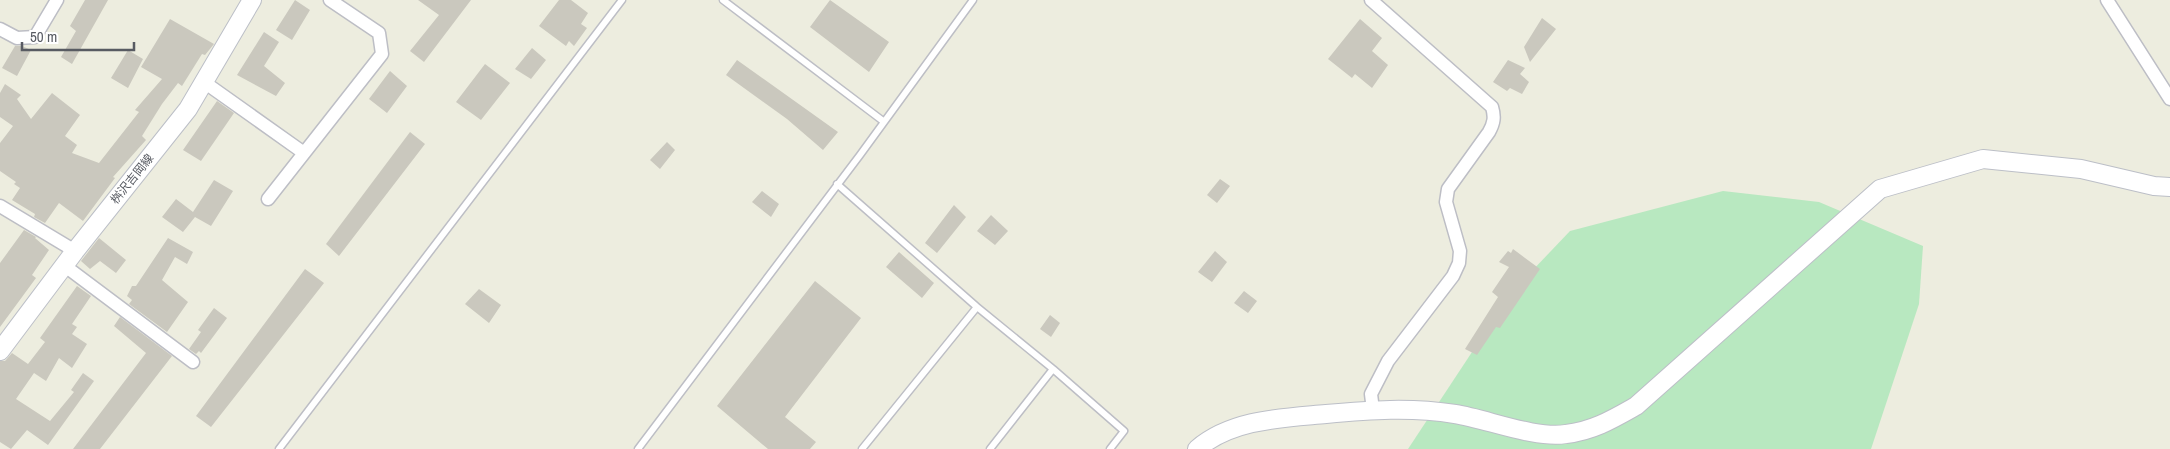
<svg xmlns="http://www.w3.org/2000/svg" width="2170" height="449" font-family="'Archivo Narrow','Noto Sans JP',sans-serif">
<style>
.green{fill:#b8e8c0}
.building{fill:#cac8be}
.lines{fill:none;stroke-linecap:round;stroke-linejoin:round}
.lane-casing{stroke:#bdbec5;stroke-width:9}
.street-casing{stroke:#bdbec5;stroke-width:15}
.secondary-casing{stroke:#bcbfc7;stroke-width:20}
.lane{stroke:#fff;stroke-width:6}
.street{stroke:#fff;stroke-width:12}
.secondary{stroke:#fff;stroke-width:18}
.labels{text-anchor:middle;stroke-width:4;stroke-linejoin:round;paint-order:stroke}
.street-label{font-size:12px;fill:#585b62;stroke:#fff}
</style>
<rect width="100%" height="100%" fill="#ededdf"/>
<path class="green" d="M1723,191l96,11 104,44 -4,58 -48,145h-463l103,-156 59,-62z"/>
<path class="building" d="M85,0h23l-36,64 -11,-7 15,-26 -6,-5z
M295,0l15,10 -18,30 -16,-10z
M418,0h53l-47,62 -14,-11 29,-36z
M559,0h12l17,13 -7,11 6,4 -13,18 -5,-5 -3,5 -27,-20z
M830,0l59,42 -20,30 -59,-45z
M1542,18l14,11 -26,33 -6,-15z
M170,19l44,25 -9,11 -3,-1 -20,32 -4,-3 -16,21 -20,32 4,4 -33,37 2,1 -32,43 -24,-18 -14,20 -11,-6 1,-3 -23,-14 8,-12 -6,-4 2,-2 -16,-11v-28l13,-17 -13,-9v-24l5,-9 16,11 -4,4 14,20 21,-26 28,22 -15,21 12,9 -5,8 27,10 40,-51 -4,-2 27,-31 -21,-12z
M1360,19l22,19 -10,13 16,14 -16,23 -17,-14 -3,4 -24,-19z
M264,32l15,10 -15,24 21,17 -9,13 -39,-21z
M15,46h7l9,4 -14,26 -15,-8z
M532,48l14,12 -15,19 -16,-10z
M128,50l15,9 -15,29 -17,-10z
M737,60l101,72 -15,18 -36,-31 -61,-44z
M1508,60l17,8 -5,6 9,8 -7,12 -12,-6 -3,3 -14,-9z
M485,64l25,19 -29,37 -25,-18z
M390,71l17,15 -20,27 -18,-14z
M217,101l17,12 -33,48 -18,-11z
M410,132l15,12 -86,112 -13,-12z
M667,142l8,8 -15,19 -10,-9z
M1220,179l10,7 -13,17 -10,-8z
M214,180l19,11 -22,35 -16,-9 -12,15 -21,-15 14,-18 17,13z
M762,191l17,13 -8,13 -19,-15z
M954,205l12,12 -29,36 -12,-10z
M991,215l17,16 -13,14 -18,-14z
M24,230l12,7 -1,1 14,12 -17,25 4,3 -36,49v-64z
M99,238l27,22 -10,13 -16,-12 -10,8 -9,-8z
M168,238l25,14 -6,12 -12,-7 -13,23 26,22 -21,30 -38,-28 3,-4 -5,-4 5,-10h4z
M1513,249l27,20 -40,59 -4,-1 -19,28 -12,-6 33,-52 -6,-5 17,-25 -10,-5 9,-11 3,2z
M1215,251l12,11 -15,20 -14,-10z
M899,252l35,31 -12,15 -36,-31z
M305,269l19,14 -113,144 -15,-11z
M815,281l46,37 -76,99 31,25 -6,7h-42l-51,-43z
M77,286l14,10 -19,28 5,3 -5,7 15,10 -15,24 -13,-10 -13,23 -12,-8 -18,26 34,22 24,-29 -3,-2 12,-17 11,8 -46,64 -21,-15 -16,19 -11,-7v-81h5l7,-8 16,11 17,-22 -5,-4z
M479,289l22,16 -12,18 -24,-19z
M1244,291l13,10 -9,12 -14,-10z
M214,308l13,10 -26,35 -2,-2 -3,3 -7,-5 12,-17 -3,-2z
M1050,315l10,8 -9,14 -11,-8z
M120,317l52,39 -72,93h-27l73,-96 -32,-27z"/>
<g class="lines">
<g class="lane-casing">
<path id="lane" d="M723,0l160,121
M837,184l140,123 76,62 71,62 -14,18
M279,449l343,-449
M638,449l222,-294 113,-155
M862,449l115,-142
M990,449l63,-80"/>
</g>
<g class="street-casing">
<path id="street" d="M1371,0l121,107c3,10 2,16 -3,25l-41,57 -2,13 14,49 -1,12 -6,13 -65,85 -17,33 2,16
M2107,0l63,99
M0,29l17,9 18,-1 22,-37
M204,82l100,71
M268,199l114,-145 -3,-21 -49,-33
M0,206l75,45
M65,266l128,96"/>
</g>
<g class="secondary-casing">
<path id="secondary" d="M0,351l75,-100 113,-142 64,-109
M1197,449c35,-30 86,-31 129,-35 44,-4 85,-7 129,0 32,5 80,25 111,20 27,-3 47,-15 70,-28l244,-217 103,-30 98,10 73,17 16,1"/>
</g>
<use href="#lane" class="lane"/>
<use href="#street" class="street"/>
<use href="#secondary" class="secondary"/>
</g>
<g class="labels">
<g class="street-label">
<text transform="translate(132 179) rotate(-51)" y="4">桝沢吉岡線</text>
</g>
</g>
<path d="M22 42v8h112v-8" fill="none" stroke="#585b62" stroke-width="2.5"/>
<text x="30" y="42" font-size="15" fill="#585b62" stroke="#ffffff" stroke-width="4" paint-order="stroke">50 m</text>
</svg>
